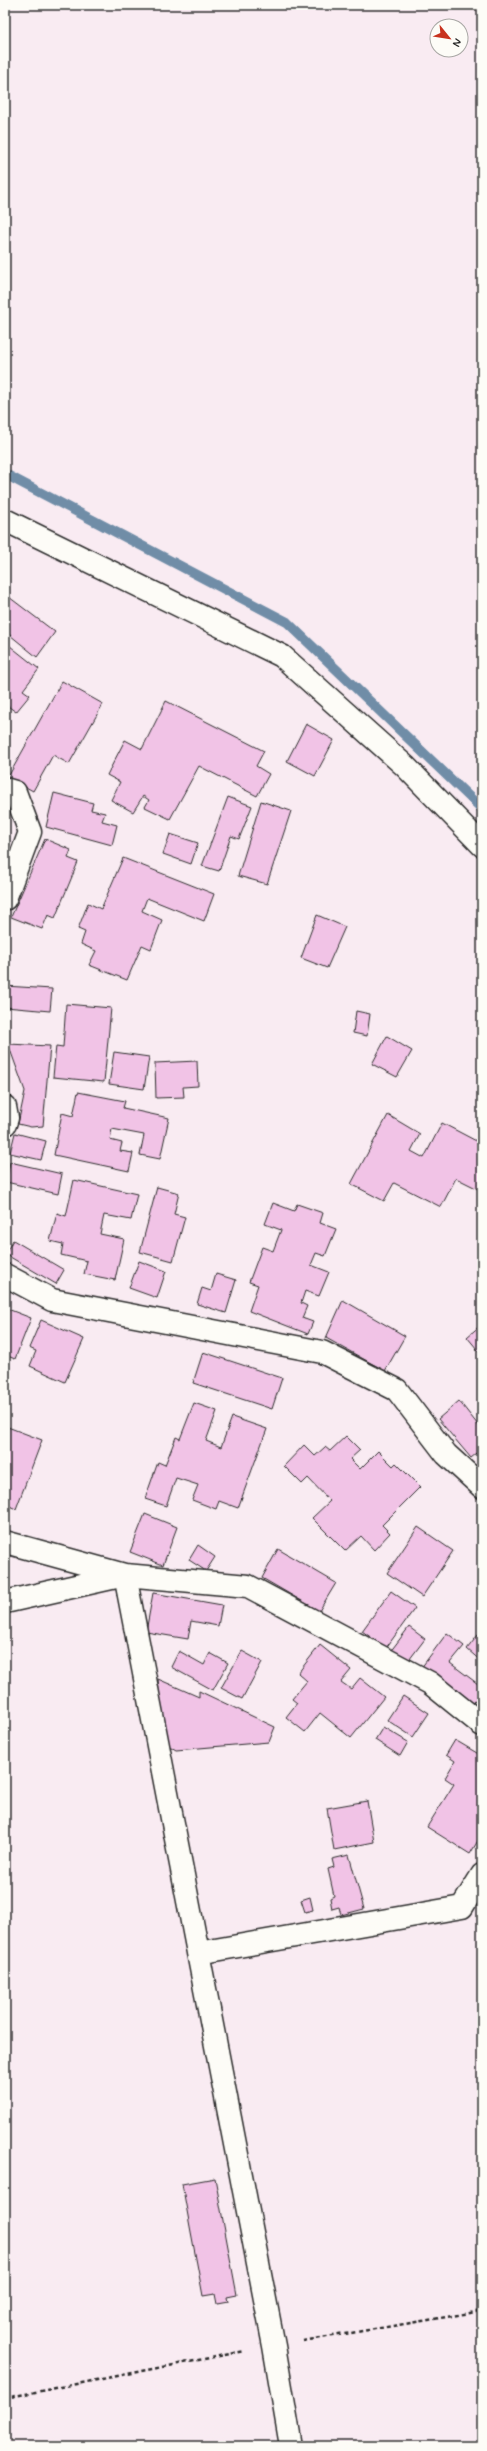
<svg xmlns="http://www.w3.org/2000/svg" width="487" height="2451" font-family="Mynerve,sans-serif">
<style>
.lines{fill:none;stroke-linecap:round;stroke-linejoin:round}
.stream{stroke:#6f8da7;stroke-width:10}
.building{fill:#f1c3e6;stroke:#2b2b2b}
.minor-casing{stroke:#2b2b2b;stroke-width:25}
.path{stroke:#2b2b2b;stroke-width:2.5;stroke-dasharray:4 3;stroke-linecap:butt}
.minor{stroke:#fdfcf7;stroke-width:22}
</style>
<rect width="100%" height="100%" fill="#f9ebf2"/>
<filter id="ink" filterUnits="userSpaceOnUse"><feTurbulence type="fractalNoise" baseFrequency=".025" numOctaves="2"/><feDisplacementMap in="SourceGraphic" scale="8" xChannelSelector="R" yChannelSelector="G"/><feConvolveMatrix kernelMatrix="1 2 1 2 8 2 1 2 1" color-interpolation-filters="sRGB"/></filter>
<g filter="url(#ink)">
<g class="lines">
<path class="stream" d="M5,474l282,148 195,187"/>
</g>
<path class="building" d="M5,594l50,38 -18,25 -32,-26z
M5,642l34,27 -16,21 7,5 -14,17 -11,-8z
M62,681l41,23 -34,60 -16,-9 -20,36 -25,-14z
M166,701l98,50 -8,15 13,8 -12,22 -58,-30 -29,53 -25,-12 4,-7 -6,-4 -10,16 -22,-12 9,-18 -13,-7 18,-35 17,9z
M306,724l28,16 -19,36 -28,-15z
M54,793l39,10 -2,7 14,3 -3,8 15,4 -5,20 -66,-18z
M228,797l24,9 -13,33 -8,-3 -12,35 -17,-5z
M261,801l30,10 -24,73 -29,-8z
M170,834l28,9 -7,21 -28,-10z
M45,839l26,11 -3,8 10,4 -23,56 -7,-3 -6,14 -31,-12z
M123,858l91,36 -10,27 -57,-23 -5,13 20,9 -11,29 -9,-4 -15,35 -38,-15 7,-14 -15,-7 4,-12 -7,-3 10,-26 13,6z
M317,915l28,12 -18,41 -26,-10z
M5,986l47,3 -2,22 -45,-4z
M66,1004l45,4 -7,74 -51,-5 3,-31 7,1z
M356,1011l14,3 -3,22 -14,-3z
M387,1036l25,15 -15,26 -25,-13z
M8,1044l42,2 -7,80 -12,1 -13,-3 7,-33z
M114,1052l35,5 -5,32 -35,-5z
M197,1061l1,25 -15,1 1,10 -28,1 -1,-35z
M78,1092l47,9 -2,7 46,10 -9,41 -20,-4 4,-20 -32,-6 -2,11 12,3 -2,8 13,2 -4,18 -75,-16 8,-42 11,3z
M388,1115l32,19 -9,17 13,7 18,-35 40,21v47l-26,-13 -15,29 -47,-24 -10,18 -33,-17z
M15,1133l31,8 -5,19 -31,-7z
M10,1162l52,12 -4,20 -52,-12z
M74,1180l63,14 -6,26 -27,-5 -4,19 24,5 -9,41 -31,-6 3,-13 -26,-6 2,-11 -13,-3 7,-28 9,3z
M157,1187l22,6 -5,21 11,3 -12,44 -33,-9z
M273,1203l21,8 3,-7 26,9 -3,10 16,6 -11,27 -9,-3 -5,12 18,7 -10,24 -14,-5 -4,12 6,3 -5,12 11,4 -5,12 -59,-23 9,-26 -9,-3 13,-35 11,4 8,-21 -16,-6z
M13,1240l51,30 -8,14 -51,-30z
M139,1261l27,10 -9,27 -28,-10z
M216,1274l20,6 -10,33 -29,-9 5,-16 9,3z
M343,1300l62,36 -20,35 -59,-33z
M5,1308l26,10 -16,41 -10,-4z
M41,1320l43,19 -19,43 -35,-16 6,-15 -7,-3z
M482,1324v31l-15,-18z
M203,1352l79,26 -10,31 -79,-26z
M459,1401l23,29v19l-11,9 -33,-39z
M194,1403l23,8 -11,30 15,6 11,-30 35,12 -29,79 -19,-7 -3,8 -24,-9 6,-15 -22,-7 -10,28 -21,-7 13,-37 7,3 11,-28 4,2z
M5,1426l37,14 -26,69 -11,-5z
M346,1436l14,14 -10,9 10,10 18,-18 15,15 3,-3 24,24 -38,38 8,8 -16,17 -13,-14 -16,15 -33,-33 18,-17 -22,-23 -6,6 -18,-18 20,-21 11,11 10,-9 5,4z
M145,1514l32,13 -14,38 -33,-13z
M418,1527l35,24 -31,46 -35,-24z
M198,1545l17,12 -9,14 -17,-11z
M278,1549l58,34 -17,28 -57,-33z
M391,1591l24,17 -29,40 -24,-17z
M153,1593l69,12 -4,21 -27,-5 -3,18 -42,-7z
M409,1627l16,12 -19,25 -16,-12z
M482,1630v32l-15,-13z
M447,1633l17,13 -14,17 32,24v5l-11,14 -50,-38z
M320,1645l31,25 -10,12 10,7 9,-11 24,19 -33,41 -31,-25 -15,19 -19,-15 11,-14 -5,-4 15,-18 -9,-8z
M179,1651l25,14 6,-12 18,10 -15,27 -42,-23z
M242,1651l20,11 -20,37 -21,-11z
M158,1679l41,18v-6l76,36 -6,15 -93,8 -13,-8z
M403,1696l26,17 -16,24 -26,-17z
M383,1727l25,15 -8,14 -25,-16z
M455,1740l27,16v78l-12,20 -43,-27 27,-43 -9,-6 10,-17 -9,-6z
M367,1801l7,41 -40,8 -7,-42z
M349,1855l15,54 -23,6 -2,-8 -7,2 -2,-11 4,-2 -6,-27 6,-2 -2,-8z
M310,1897l3,13 -8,2 -4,-12z
M215,2178l22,117 -10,2 1,5 -11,2 -2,-10 -12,2 -21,-112z"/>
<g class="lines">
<g class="minor-casing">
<path id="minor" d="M5,520l277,136 123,110 77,79
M5,789l10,3 15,40 -25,67
M5,1107l2,11 -2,6
M5,1275l47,25 270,52 75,38 49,64 36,33
M5,1542l120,33 123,11 182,97 52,42
M5,1602l120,-27 149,771 17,100
M198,1953l264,-46 20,-32"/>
</g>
<path class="path" d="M303,2341l179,-30
M5,2398l240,-47"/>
<use href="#minor" class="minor"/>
</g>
</g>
<rect width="487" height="2451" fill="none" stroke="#fdfcf7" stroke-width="20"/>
<rect x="10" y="10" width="467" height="2431" fill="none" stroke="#2b2b2b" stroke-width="1.5" filter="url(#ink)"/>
<g transform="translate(449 38) rotate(120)"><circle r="19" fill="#fdfcf7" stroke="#a9a8a5"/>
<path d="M0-3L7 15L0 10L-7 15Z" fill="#c8321e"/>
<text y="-6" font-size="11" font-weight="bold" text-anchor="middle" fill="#2b2b2b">N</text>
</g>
</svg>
